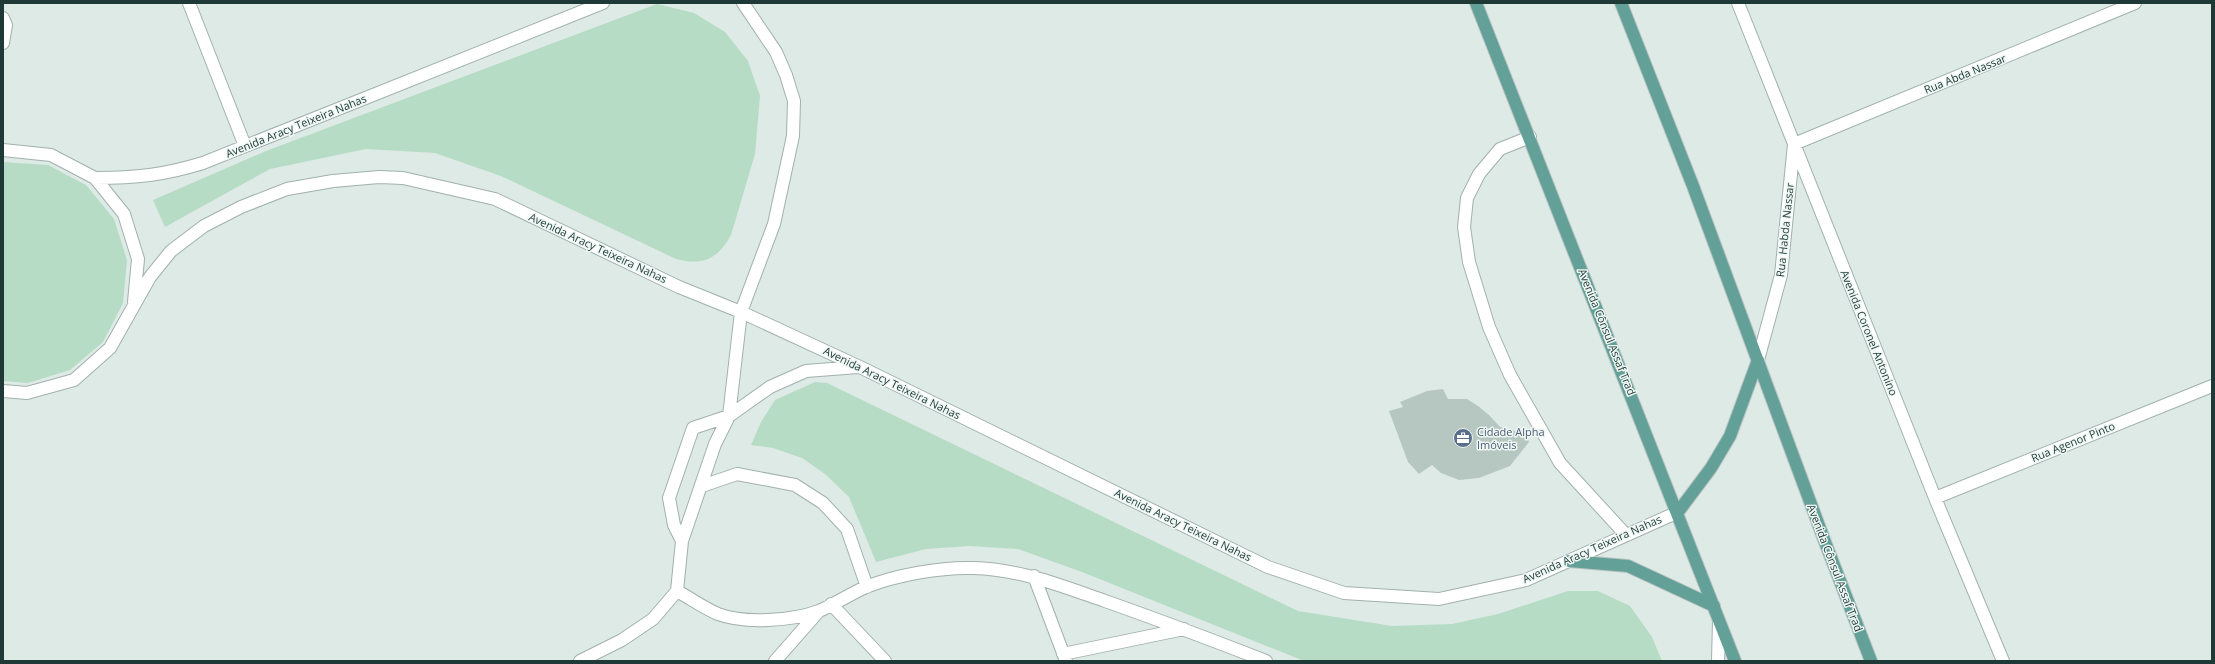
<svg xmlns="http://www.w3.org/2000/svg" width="2215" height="664" font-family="'Open Sans',sans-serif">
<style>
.green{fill:#b6dcc5}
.building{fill:#b6c7c2}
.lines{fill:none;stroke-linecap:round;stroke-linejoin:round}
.minor-casing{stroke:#a1b1ae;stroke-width:14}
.major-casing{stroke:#bcc4c3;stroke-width:14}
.minor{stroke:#fff;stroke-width:12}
.major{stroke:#62a098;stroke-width:12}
.labels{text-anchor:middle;stroke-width:3;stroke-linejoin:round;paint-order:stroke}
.street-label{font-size:11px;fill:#1f3936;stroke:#eef7f3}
.service-label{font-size:11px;fill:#4e5e75;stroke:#eef7f3;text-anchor:start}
</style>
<rect width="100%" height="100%" fill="#deeae6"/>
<path class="green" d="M657,4l37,9 31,19 23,29 12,35 -5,58 -24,81c-13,24 -28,31 -55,24l-175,-83 -66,-23 -69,-4 -96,20 -105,58 -12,-27 113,-49z
M3,162l45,3 38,20 28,34 13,41 -4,43 -20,39 -33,28 -42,13 -25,-2z
M815,382l12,1 471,228 94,15 60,-2 46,-10 70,-23h30l32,15 22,31 10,24h-358l-222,-89 -64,-23 -48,-3 -44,3 -50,13 -27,-65 -24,-23 -23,-16 -29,-10 -22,-3 10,-23 14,-22z"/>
<path class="building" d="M1443,389l5,10h19l11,7 11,9 11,12 26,7 3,8 -19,24 -31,12 -20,2 -18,-7 -9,-8 -13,9 -11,-12 -19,-51 14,-4 -3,-5 27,-11z"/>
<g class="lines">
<g class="minor-casing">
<path id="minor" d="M189,3l56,143
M1738,3l197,495 68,163
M3,18l3,7 -3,18
M1530,137l-30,12 -21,25 -12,24 -3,29 5,35 20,65 21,48 50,88 66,72
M3,150l48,5 44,23 29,36 14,45 -4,43
M95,178c41,0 69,-3 108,-15l400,-160
M1758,360l23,-85 13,-131 341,-141
M3,391l24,2 47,-13 36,-32 40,-71 21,-26 33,-25 37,-19 46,-18 46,-8 46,-4 24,1 92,21 184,88 62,25 119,55 408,200 76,26 95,6 87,-19 152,-68
M702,486l35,-12 58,11 28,18 24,26 20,58
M1935,498l277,-112
M682,541l-8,-16 -5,-27 24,-70 36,-12 41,-29 36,-16 52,-4
M1034,576l32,85
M677,591c13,7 27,17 41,23 26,10 74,7 101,-3 16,-7 31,-17 47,-24 30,-12 75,-20 107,-19 47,1 89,18 132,33 54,19 107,39 161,60
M831,604l54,57
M1063,654l121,-25
M580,661l42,-21 31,-21 24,-28 5,-50 33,-97 14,-28 12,-104 33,-88 19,-88 1,-35 -8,-26 -10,-23 -33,-49
M775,661l44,-50
M1718,661l1,-40"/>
</g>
<g class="major-casing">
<path id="major" d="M1476,3l259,658
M1621,3l72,183 132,356 46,119
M1678,512l33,-44 19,-32 28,-76
M1569,561l59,5 86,40"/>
</g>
<use href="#minor" class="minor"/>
<use href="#major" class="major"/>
</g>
<defs>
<g id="office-disc" transform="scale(1)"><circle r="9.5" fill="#5c6f8a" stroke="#eef7f3"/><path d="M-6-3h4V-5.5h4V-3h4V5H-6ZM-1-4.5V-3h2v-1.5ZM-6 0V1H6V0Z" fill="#fff"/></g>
</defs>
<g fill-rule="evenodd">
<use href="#office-disc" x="1463" y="438"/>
</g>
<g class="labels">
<g class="street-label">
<text transform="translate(1965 74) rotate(-22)" y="4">Rua Abda Nassar</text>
<text transform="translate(296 126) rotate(-22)" y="4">Avenida Aracy Teixeira Nahas</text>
<text transform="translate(1785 230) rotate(-84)" y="4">Rua Habda Nassar</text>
<text transform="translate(598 248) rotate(25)" y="4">Avenida Aracy Teixeira Nahas</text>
<text transform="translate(1607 332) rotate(68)" y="4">Avenida Cônsul Assaf Trad</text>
<text transform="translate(1869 333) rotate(68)" y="4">Avenida Coronel Antonino</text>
<text transform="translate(892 383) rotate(26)" y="4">Avenida Aracy Teixeira Nahas</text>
<text transform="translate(2073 442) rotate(-22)" y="4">Rua Agenor Pinto</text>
<text transform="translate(1183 525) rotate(26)" y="4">Avenida Aracy Teixeira Nahas</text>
<text transform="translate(1592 549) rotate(-24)" y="4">Avenida Aracy Teixeira Nahas</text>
<text transform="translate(1835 568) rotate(69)" y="4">Avenida Cônsul Assaf Trad</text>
</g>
<g class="service-label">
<text x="1477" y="436">Cidade Alpha<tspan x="1477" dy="13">Imóveis</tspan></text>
</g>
</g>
<rect width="2215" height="664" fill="none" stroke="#1f3936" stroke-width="8"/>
</svg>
